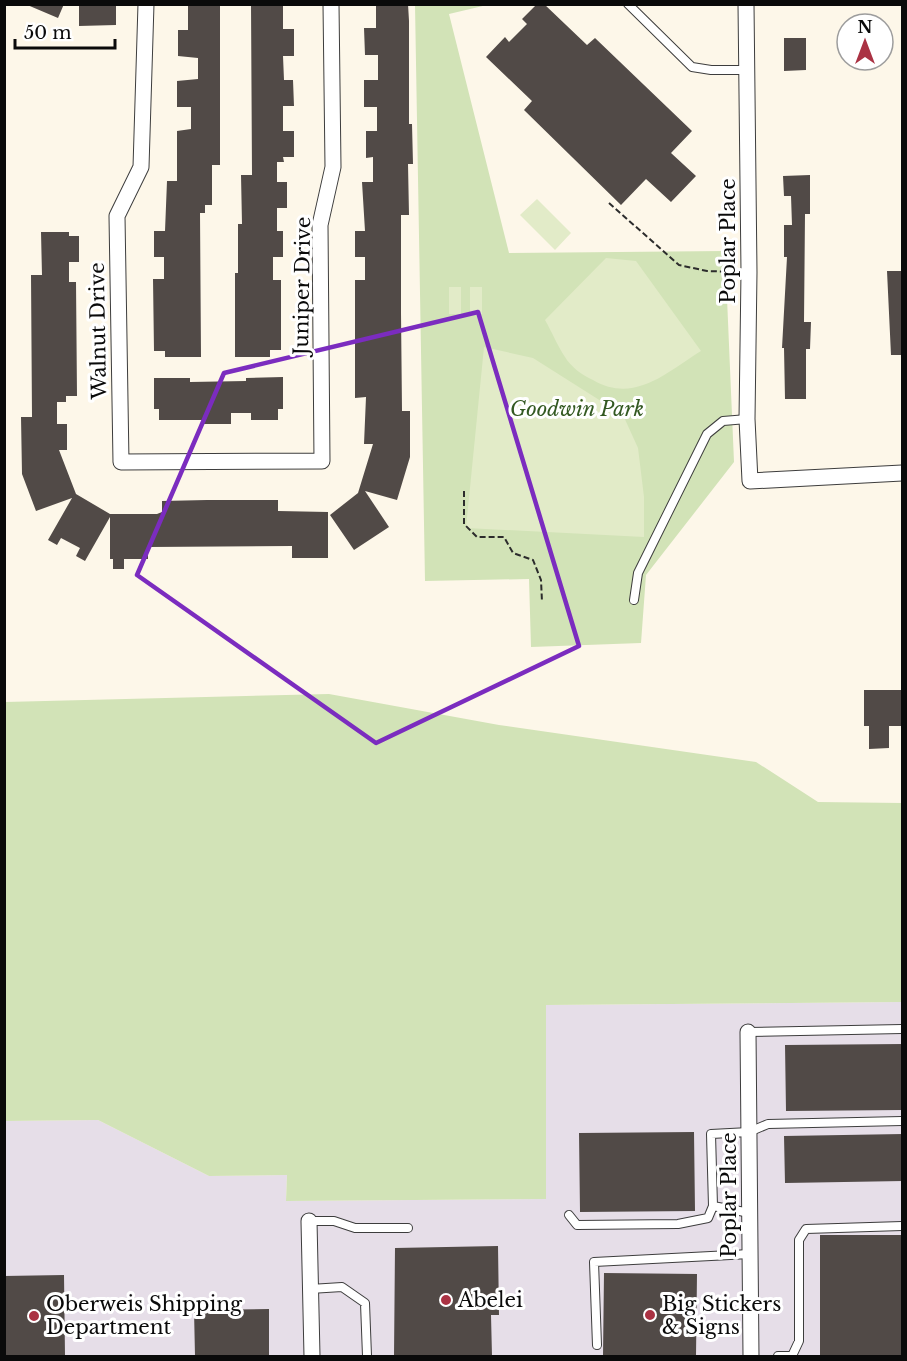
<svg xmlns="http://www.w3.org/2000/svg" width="907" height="1361" font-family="'Libre Baskerville',serif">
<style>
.industrial{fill:#e6dee8}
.green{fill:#d2e3b7}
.pitch{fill:#e2ebc8}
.building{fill:#514a47}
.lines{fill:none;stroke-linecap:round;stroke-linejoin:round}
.service-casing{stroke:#3d3d3d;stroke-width:10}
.minor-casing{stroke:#3d3d3d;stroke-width:17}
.path{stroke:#2c2c2c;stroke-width:2;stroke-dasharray:6 3;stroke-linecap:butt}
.service{stroke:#fff;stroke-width:8}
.minor{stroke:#fff;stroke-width:15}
.marked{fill:none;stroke:#7b2cbf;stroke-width:4.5;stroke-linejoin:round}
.poi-dot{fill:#aa3243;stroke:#fff;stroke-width:2}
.labels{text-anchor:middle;stroke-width:6;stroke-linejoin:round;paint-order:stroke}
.street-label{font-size:20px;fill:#0a0a0a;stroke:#fff}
.park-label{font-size:20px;font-style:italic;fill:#335922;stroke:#fff}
.poi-label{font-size:20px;fill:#0a0a0a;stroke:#fff;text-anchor:start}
</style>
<rect width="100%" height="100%" fill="#fdf7e9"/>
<path class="industrial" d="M902,1002v354h-897l-1,-235 94,-1 111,56 78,-1 -1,26 260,-2 -1,-194z"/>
<path class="green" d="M415,5h72l-38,9 60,239 216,-2 9,211 -88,113 -5,68 -110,4 -2,-68 -104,2z
M329,694l170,31 257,37 62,40 84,1v199l-356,3v194l-260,2 1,-26 -78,1 -111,-56 -93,1v-419z"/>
<path class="pitch" d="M537,199l34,34 -16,17 -35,-35z
M606,258l30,3 65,90c-35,22 -67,53 -108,29 -11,-5 -22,-13 -28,-23 -8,-12 -13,-25 -20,-37z
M449,287h12v27h-12z
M470,287h12v27h-12z
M484,347l49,11 90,57 15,33 6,49v40l-178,-9z"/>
<path class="building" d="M25,4h39l-6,14z
M79,4h37v21l-37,1z
M188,4h32v161h-8v40h-7v8h-5l1,144h-36v-6h-11l-1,-72h11v-22h-10v-26h11l2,-50h10v-50l14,-2v-22h-14v-26l21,-2v-21l-20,-2v-26h10z
M251,4h32v25h11v27h-11l1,24h9l1,26h-11v25h11v26h-11l1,5h-7v20h10v26h-10v23h6v26h-10v23h8v70h-11v7h-35v-84h3v-49h4l-1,-49h11z
M376,4h32l1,17v103h3l1,40h-5l1,51h-8v98l1,98h8v46l-13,43 -32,-9 24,36 -35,23 -24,-35 28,-22 15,-49h-9l2,-47 -11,1v-118h10v-23h-10v-26h10l-3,-49h11v-25l-7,1v-27h11v-24h-13v-27h14v-25h-13l-1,-27h12z
M537,4h7l43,41 8,-7 97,93 -21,22 25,23 -25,26 -25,-23 -25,26 -97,-95 8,-9 -46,-44 19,-20 4,5 18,-18 -5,-5z
M784,38h22v32l-22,1z
M810,175v39h-5l-1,108h7l-1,27h-4v50h-21l-1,-51h-2l5,-91h-3v-32h8l-1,-29h-7l-1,-20z
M41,232h28v4h10v26h-10v20h7l1,114h-11v6h-9v22h10v26h-8l17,44 34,20h47l5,-2v-11l45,-1h71v11l50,1v46h-36v-12l-144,1v12h-24v10h-11v-10h-3v-42l-25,44 -9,-5 4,-8 -19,-10 -4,7 -9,-5 24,-42 -36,13 -14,-37 -1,-57h11l-1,-142h11z
M887,271h16v84h-12z
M283,377v32h-5v11h-27v-7h-20v11h-27v-4h-45v-11h-5v-31h36v4l56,-1v-3z
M864,690h39v36h-14v22l-20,1v-23h-5z
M903,1044v66l-117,1 -1,-66z
M694,1132l1,79 -115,1 -1,-79z
M903,1134v47l-118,2 -1,-47z
M820,1235h83v121h-83z
M498,1246l1,69h-8l1,41h-98l1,-108z
M604,1273l93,1 -1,82h-93z
M64,1275l1,81h-61v-80z
M269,1309v47h-74l-1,-46z"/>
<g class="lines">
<g class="service-casing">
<path id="service" d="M628,4l64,63 19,3h36
M634,600l4,-27 69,-139 16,-13 24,-2
M748,1032l154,-3
M750,1213l-37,-7 -2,-72 38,-2 19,-8 134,-3
M569,1215l8,10 101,-1 30,-6 5,-12
M309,1221h25l21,7h53
M310,1289l32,-2 23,16 2,53
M597,1345l-3,-83 156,-8
M778,1356h15
M792,1356l7,-15v-101l7,-11 96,-3"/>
</g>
<g class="minor-casing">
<path id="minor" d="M146,4l-5,163 -24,49 4,246 201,-1 -2,-236 13,-58 -2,-163
M746,4l3,268 -2,147 3,62 152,-8
M748,1032l3,324
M309,1221l3,135"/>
</g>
<path class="path" d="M609,203l70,62 28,6 27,1
M464,491v33l13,13h27l9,16 20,7 8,20 1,22"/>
<use href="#service" class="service"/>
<use href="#minor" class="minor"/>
</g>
<path class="marked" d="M478,312l101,334 -203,97 -239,-168 87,-202z"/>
<g class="poi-dot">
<circle cx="446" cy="1300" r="6"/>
<circle cx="650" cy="1315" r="6"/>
<circle cx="34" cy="1316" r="6"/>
</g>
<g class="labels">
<g class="street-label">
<text transform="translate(728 241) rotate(-90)" y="7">Poplar Place</text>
<text transform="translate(302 286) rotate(-89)" y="7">Juniper Drive</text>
<text transform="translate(98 331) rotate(-91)" y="7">Walnut Drive</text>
<text transform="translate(729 1195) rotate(-90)" y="7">Poplar Place</text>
</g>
<g class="park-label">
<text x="577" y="416">Goodwin Park</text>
</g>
<g class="poi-label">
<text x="458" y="1307">Abelei</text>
<text x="46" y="1311">Oberweis Shipping<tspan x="46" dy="23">Department</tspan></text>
<text x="662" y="1311">Big Stickers<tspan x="662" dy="23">&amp; Signs</tspan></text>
</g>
</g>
<rect width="907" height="1361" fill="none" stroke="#0a0a0a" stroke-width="12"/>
<g transform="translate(865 42)"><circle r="28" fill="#ffffff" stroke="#9d9d9d" stroke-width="1.5"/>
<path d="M0-4.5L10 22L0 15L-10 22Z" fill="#aa3243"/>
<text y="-9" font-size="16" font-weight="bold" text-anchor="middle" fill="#0a0a0a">N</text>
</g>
<path d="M15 39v9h100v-9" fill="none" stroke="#0a0a0a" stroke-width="3"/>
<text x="24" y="39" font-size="18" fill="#0a0a0a" stroke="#ffffff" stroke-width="4.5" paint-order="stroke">50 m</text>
</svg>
